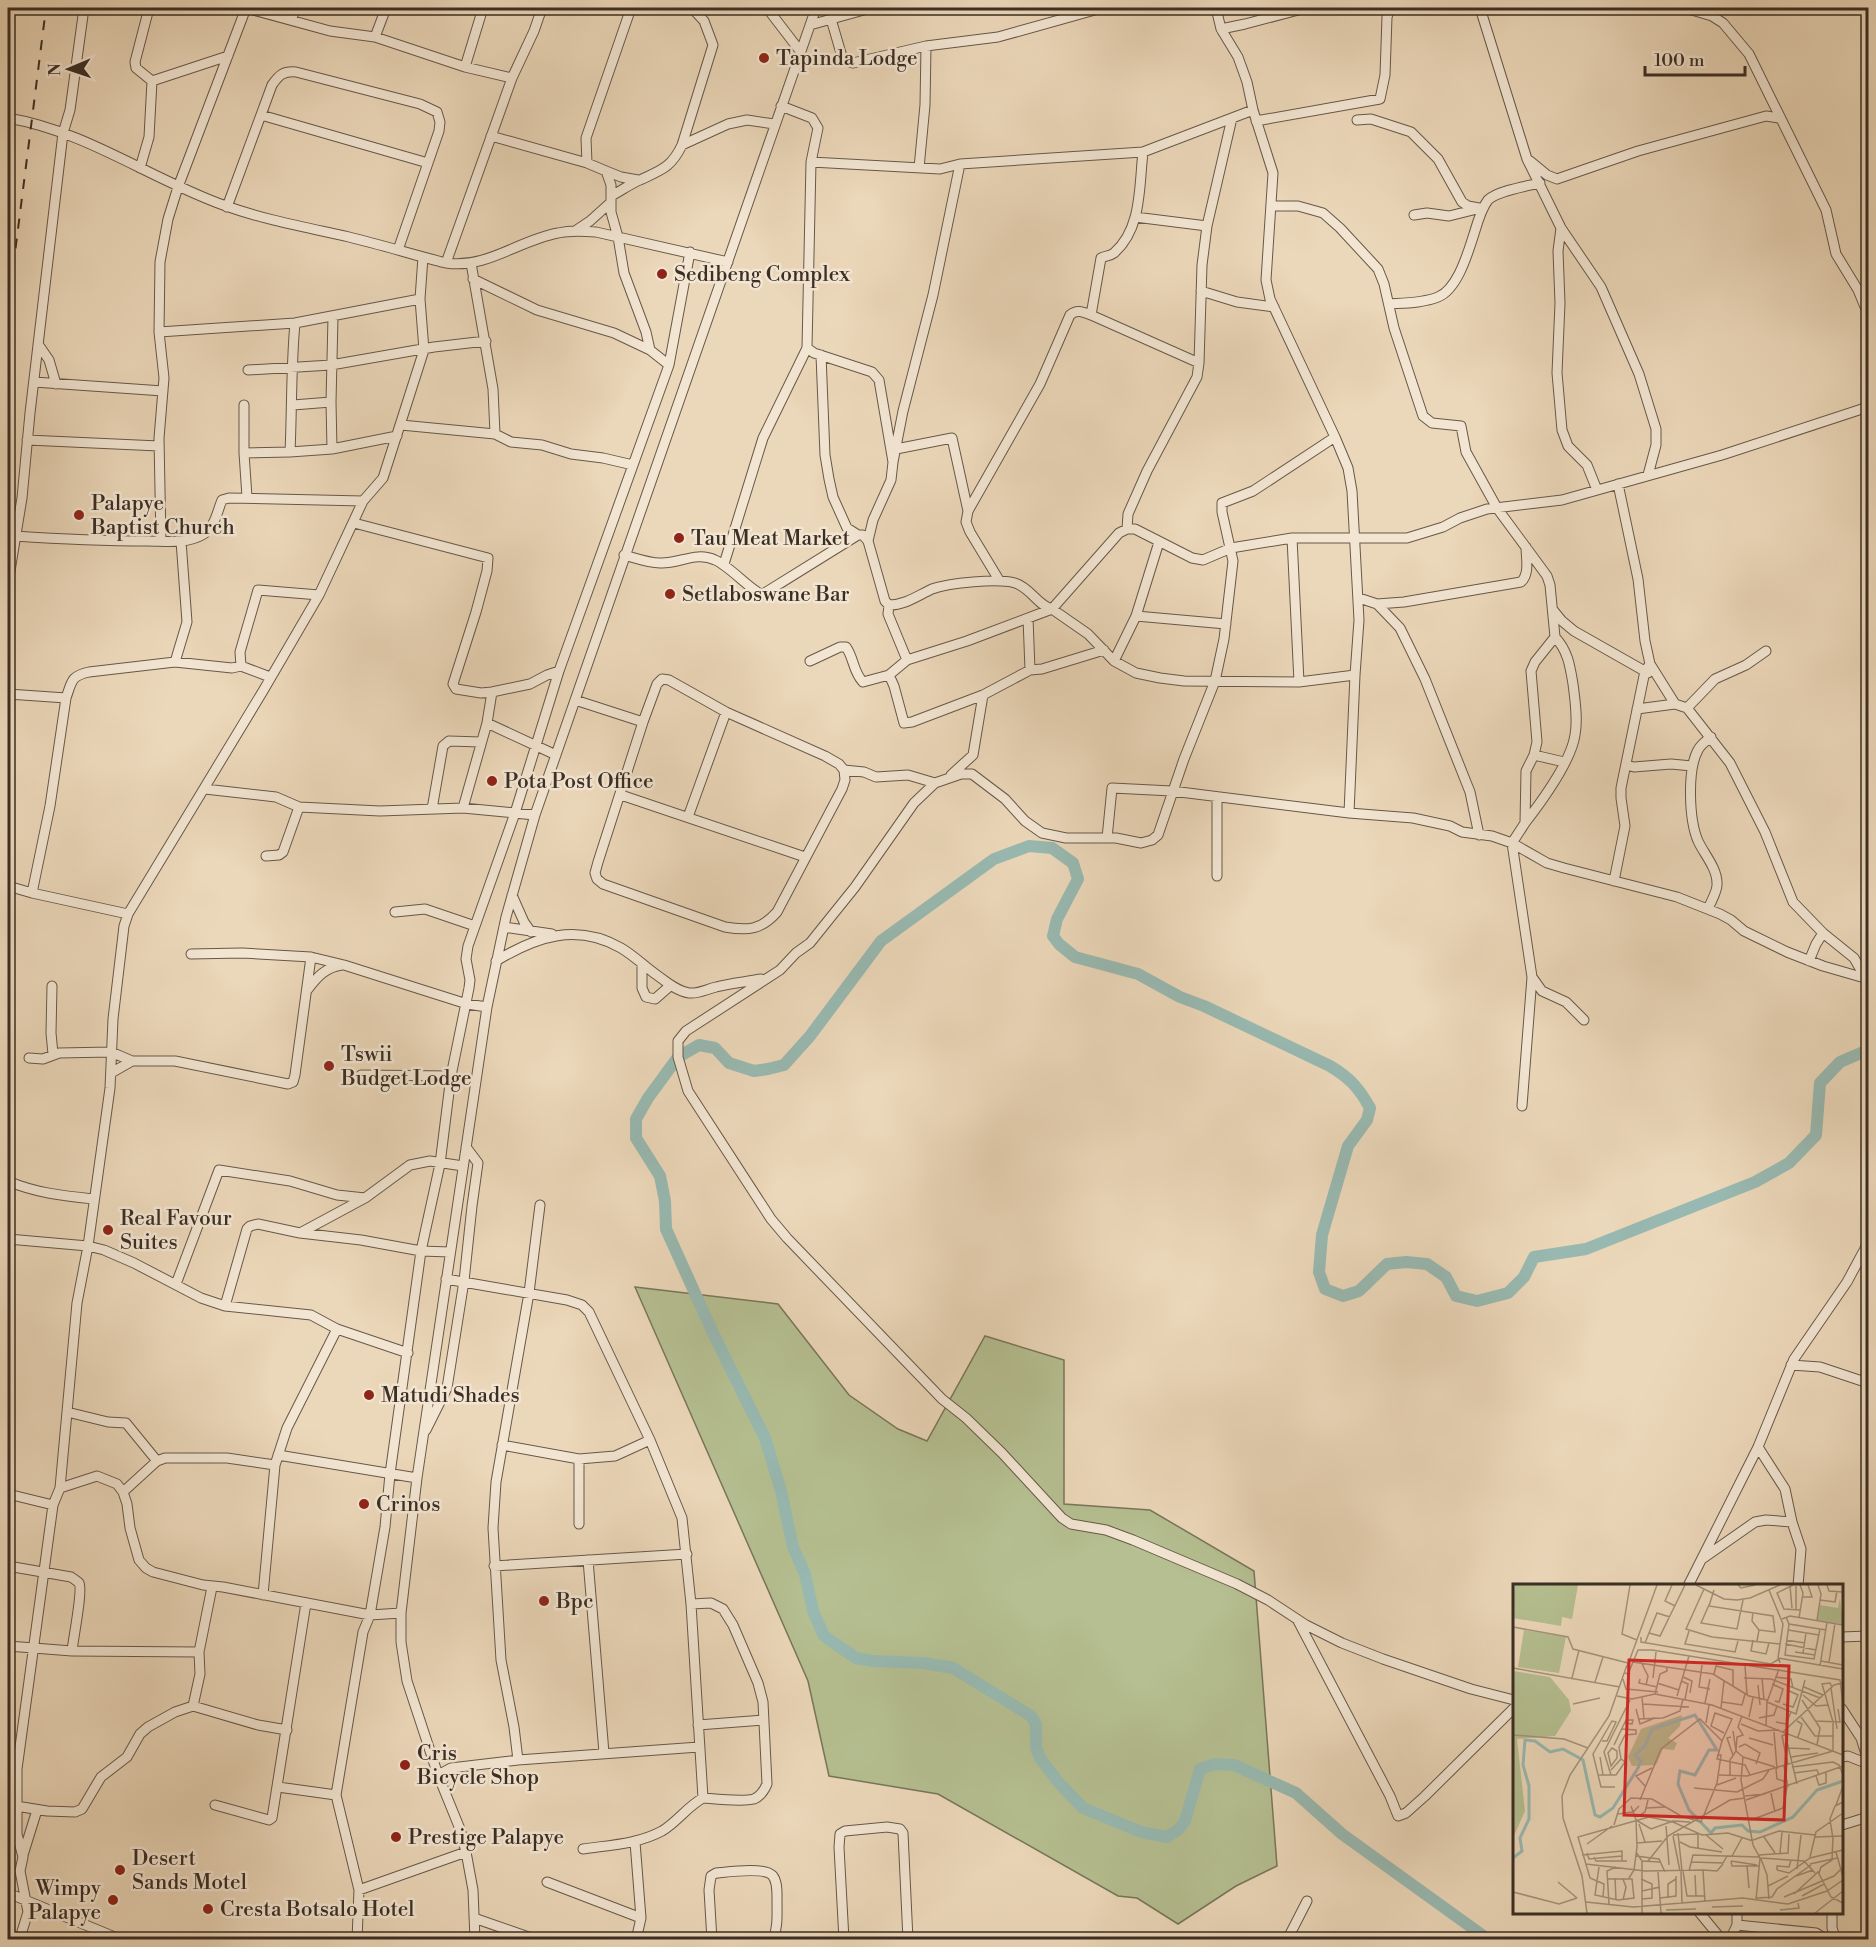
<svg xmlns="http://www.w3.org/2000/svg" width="1876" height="1947" font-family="'Libre Bodoni',serif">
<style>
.green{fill:#b5bf91;stroke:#78765a;stroke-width:1.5}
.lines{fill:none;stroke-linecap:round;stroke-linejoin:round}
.river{stroke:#98b9b1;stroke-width:12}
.minor-casing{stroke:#675849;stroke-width:11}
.minor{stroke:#f2e5d2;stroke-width:9}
.rail{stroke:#3b2e24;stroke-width:2;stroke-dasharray:10 10;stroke-linecap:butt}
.poi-dot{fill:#8f2418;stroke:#f2e5d2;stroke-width:2}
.labels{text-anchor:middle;stroke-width:5;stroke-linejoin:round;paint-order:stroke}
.poi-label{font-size:21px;fill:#3b2e24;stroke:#f2e5d2;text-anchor:start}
.inset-river{fill:none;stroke:#98b9b1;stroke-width:3}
.inset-road{fill:none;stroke:#a5937d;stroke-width:1.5}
.view{fill:#d62828;fill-opacity:0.15;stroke:#d62828;stroke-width:3}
.inset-edge{fill:none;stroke:#3b2e24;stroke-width:3}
</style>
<rect width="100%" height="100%" fill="#ebd7b9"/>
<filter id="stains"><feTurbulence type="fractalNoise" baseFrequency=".00333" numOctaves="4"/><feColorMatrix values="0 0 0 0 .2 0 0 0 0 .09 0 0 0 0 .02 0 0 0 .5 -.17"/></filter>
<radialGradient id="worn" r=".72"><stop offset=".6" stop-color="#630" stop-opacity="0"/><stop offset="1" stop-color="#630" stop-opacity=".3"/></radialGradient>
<path class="green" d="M635,1287l143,17 71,91 49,34 29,12 58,-105 79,24v144l86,6 104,61 23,295 -41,20 -58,38 -41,-26 -19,-2 -180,-102 -109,-18 -21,-95z"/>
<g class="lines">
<path class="river" d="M1489,1940l-147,-106 -46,-41 -62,-28 -19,-1 -15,5 -15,52 -6,8 -12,8 -26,-5 -58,-24 -24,-25 -19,-25 -4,-10v-24l-5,-8 -78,-48 -30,-5 -50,-2 -17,-3 -32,-22 -11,-25 -8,-37 -12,-27 -12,-56 -16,-53 -52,-105 -47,-104 -1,-28 -5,-25 -24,-38v-19l12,-21 30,-41 21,-12 16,3 14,15 25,8 14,-2 16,-4 26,-29 71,-95 113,-82 35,-13 23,2 21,15 5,16 -21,40 -4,17 6,8 16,13 63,17 42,23 24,9 126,60c20,12 29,22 40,42l-3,12 -19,26 -26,89 -3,37 6,17 18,7 16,-5 28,-27 19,-2 21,2 19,13 10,19 21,5 31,-8 16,-16 10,-20 52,-8 169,-67 34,-19 27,-28 4,-52 20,-21 28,-12"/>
<g class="minor-casing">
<path id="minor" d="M767,8l33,43
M1216,8l5,21 17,28 9,25 6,28 20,63 -7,107 4,19 65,138 13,31 4,23 7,129 -4,55 -6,138
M1480,8l47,151 34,69 40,59 38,87 17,55v16l-8,30
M1685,8l27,8 11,7 26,31 77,156 10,44 22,36 10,24
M831,19l12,41 10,3 73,-17 72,-9 104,-29
M291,20l5,-12
M810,25l61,-17
M1221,29l24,-5 61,-16
M375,37l11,-29
M465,67l18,-59
M152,81l76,-25
M261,115l167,48
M8,118c78,13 144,62 218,88 39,14 83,22 123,31 33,8 65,18 97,26 41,6 73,-23 112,-30 13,-3 25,-2 38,-1l132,30
M1357,120l14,-1 40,13 27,27 24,43 6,4 11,2
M1256,121l124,-22 5,-24 2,-58 3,-9
M491,136l96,27 19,8 5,14v27l7,25 6,36 22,59 4,18
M682,145l46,-21 19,-4 27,4
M1530,161l17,14 10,4 81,-28 128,-35 13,2
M811,162l129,7 20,-5 183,-12 110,-42
M587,163l-1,-25 45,-130
M140,168l9,-31 3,-56 -16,-13 -1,-6 14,-54
M919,168l6,-63 1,-59
M606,171l15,6 17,3
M611,196c10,-5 19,-12 29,-16 21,-10 31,-12 42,-35l31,-100 -9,-24 -12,-13
M1272,206h26l25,7 17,15 38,41 6,15 10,44 29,88 9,7 29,3 5,26 31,56 50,68 3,9 5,52 -20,25 -4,9 6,71 -3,13 -8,16 -1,52 -13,20 20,134 -10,129
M227,207l45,-122c7,-10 11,-14 24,-13l124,32 17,8 3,10 -1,9 -41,119
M1414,215l13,-2 22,3 28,-7
M1135,217l72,9
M1561,228l-3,23 2,52 -3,70 5,57 6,16 19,19 10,25
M575,231l15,-10 20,-18
M446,263l66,-185 22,-47 8,-23
M471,263l22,126 2,45
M473,279l64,31 77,23 36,17 19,15
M1201,291l36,11 37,5
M1389,304c16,-1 34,-1 49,-7 20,-8 30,-45 36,-63 3,-10 7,-25 14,-34 9,-9 39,-14 52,-17
M1091,315l10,-57c4,-2 9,-2 13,-5 28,-24 25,-67 29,-101
M159,332l136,-9 125,-24
M38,344l11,16 7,24
M807,348l7,5 58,19 7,8 14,82 -2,18 -18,40 -5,21
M821,355l4,100 4,24 4,18 14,31 11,7
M248,370l83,-5 103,-18 52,-6
M34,382l129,9
M331,402l1,47
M293,405l38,-3 2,-85
M401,425l94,9 16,8 31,3 29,9 32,4 30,7
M1335,437l-82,54 -31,12v9l11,49 -9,78 -9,42 -31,78 -26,76 -6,5 -11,3 -25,-5h-50l-24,-5 -17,-12 -20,-22 -33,-25h-11l-26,9 -21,20 -59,84 -45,56 -14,10 -16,17 -94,61 -8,10v16l10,34 83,128 16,19 155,161 24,19 36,35 60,65 9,6 35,6 27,10 104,44 31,16 38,25 36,18 41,16 88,30 43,11
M27,440l132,6
M896,449l56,-11 16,73
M290,452l42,-3 65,-13
M244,453v-48
M893,462l10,-51 30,-116 27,-131
M1618,484l20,95 7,62 5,23 25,40 12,4 43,55 35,69 28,70 30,31 31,25 12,21
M247,497l-3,-44 46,-1c2,-43 1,-86 5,-129
M354,523l134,35 -1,13 -11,41 -23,72 3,5 25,4 11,-1 -5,31 -24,85
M1127,529l1,-15 19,-43 50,-94 2,-14 3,-98 5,-39 25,-108
M15,536c44,3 88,5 133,5 18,0 38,3 54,-6 13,-7 15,-23 20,-35l7,-2 134,3
M1292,538l7,144
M161,541l-2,-103 5,-60 -5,-46 1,-70 8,-43 10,-32 68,-179 84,23 45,6 90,30 47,11
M624,555c11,3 24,8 36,8 19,1 36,-12 55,-3 15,6 39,34 48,34l95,-59h5l5,6 17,60 4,4c16,0 28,-9 43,-16 17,-6 66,-11 83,-6 16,5 22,22 37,26l67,-76 8,-4h8l57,29 11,2 28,-12 61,-10h115l36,-11 17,-9 27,-9 75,-9 160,-45 146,-48
M724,564l39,-126 44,-90 4,-186 7,-34 -6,-10 -31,-12
M999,580l-29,-48 -4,-10 2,-11 72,-127 30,-69c7,-6 13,-3 21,0l108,48
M8,583l14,-85 8,-85 33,-280 7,-23 14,-102
M1359,598l18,6 27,-2 117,-20c9,-8 5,-24 5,-35
M1377,604l23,24 25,51 45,113 9,43
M889,605l-1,9 19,46
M1553,610l9,11 12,10 74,42
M1136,616l90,8
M1028,618l2,52
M810,661l30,-14h6c8,11 7,25 17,35l26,-7 18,-15 60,-19 85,-32 36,25 26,27 22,12 24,5 24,3 115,1 56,-7
M1114,661l22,-45 23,-74
M175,662l12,-40 -6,-81
M241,666l-1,-14 18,-62 61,5
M889,675l5,11 10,37 8,-1 71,-27 47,-25 12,-1 62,-19
M492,692l38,-8 17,-9 12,-4
M8,694l58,4
M575,700l68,22
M1687,708l28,-29 31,-14 20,-14
M1637,709l38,-5
M487,723l69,32
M1534,755l30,7
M1626,765l8,2 37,-3 21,2
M844,770l1,10 -3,9 -65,123c-16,18 -29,19 -52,15l-122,-43 -6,-5 -2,-6 3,-11 45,-140 14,-38 5,-5 7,1 57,32 99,44 14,8 5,6 20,2 12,5 32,-2 27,8
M951,775l22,-20 10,-60
M205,789l71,8 23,10 81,4 83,-3 72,7
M621,795l184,62
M1217,797v79
M432,809l11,-63 6,-5 32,1
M688,817l38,-105
M1525,823c17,-22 46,-61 50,-88 3,-16 0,-35 -2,-51 -3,-18 -5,-33 -18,-47
M1107,838l5,-50 60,3 177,22 64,5 37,8 12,6 30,4 20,7 35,20 17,5 113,29 43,17 11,6 13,11 43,21 36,14 45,13
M266,856l13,-1 4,-3 16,-45
M1614,881l11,-55 -4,-28v-10l24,-117 5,-7
M8,886l24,7
M512,895l12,27 7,10
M1708,909c3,-8 10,-18 9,-26 0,-15 -13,-29 -19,-42 -9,-21 -11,-71 0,-91 3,-6 8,-9 13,-13
M395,912l30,-3 50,17
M128,914l-96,-21 18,-87 16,-108c6,-17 5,-22 23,-26l86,-10 57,6 9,-2 29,11
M504,927l48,7
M191,954l51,-1 69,4 33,8 123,39 20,3
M496,961c41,-25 81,-38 125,-13 12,7 22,17 33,25 10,7 22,18 35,20 10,1 18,-4 27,-6 15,-4 30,-5 45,-8
M1809,961l7,-17 7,-11
M642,964v24l4,9 9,2 16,-14
M1532,977l10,14 24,11 18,18
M52,986l-1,47 2,21
M308,989c9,-12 18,-22 34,-24
M29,1058l14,1 16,-6 52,-1 21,9h43l113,23 5,-2 2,-7 16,-118
M111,1073l21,-12
M361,1075l90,1
M8,1181c27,12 57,15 86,18
M300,1233l65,-35 45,-33 20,-4 33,5
M8,1239l80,7 16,4 30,13 67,35 24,8 86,9 26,14 71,24
M446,1279l121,21 15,5 7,7 61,128 32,78 9,86 12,194
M176,1284l43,-114 71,11 47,14 28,3
M225,1306l22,-77 3,-3 8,-2 42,9 61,7 60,11 29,1
M1791,1365l29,2 48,16
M67,1412l41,10 18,1 31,38
M426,1430l21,-42 17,-107 8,-75 6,-43 -12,-16
M502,1445l77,14 36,-3 35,-16
M1758,1447l27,42 7,33 9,27 -3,37
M278,1455l139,23
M579,1459v65
M60,1488l37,-12 20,8 6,8 4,12 3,24 9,32 7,8 7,4 50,13 20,2 147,28 31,-2
M123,1492l34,-31 8,-3h62l48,7
M8,1494l45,11
M1702,1559l53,-37 11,-2 26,2
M588,1560l16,193
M8,1566l63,11c3,2 6,4 8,6 4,7 -6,57 -7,68
M494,1566l193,-12
M1688,1586l70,-139 36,-88 53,-77 21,-39
M263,1595l12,-130 12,-37 50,-99
M1297,1619l93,177 8,20 8,-3 19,-17 89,-88
M1842,1637l26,-1
M8,1646l64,5 127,1
M193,1706l7,-32 -1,-22 13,-65
M1842,1709l19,29 7,23
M698,1725l66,-5
M1842,1757l6,-1 20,8
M518,1760l-4,-33 -13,-67 -8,-132 3,-46 33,-189 11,-88
M438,1775l13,-7 67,-8 181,-13
M278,1787l58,8
M215,1805l54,15 3,-2 34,-215
M16,1806l31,5 28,1 7,-3 19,-32 26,-20 13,-23 8,-7 27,-15 18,-6 65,19 29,5
M1842,1825l26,-8
M635,1842l6,76 -5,22
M583,1849c27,-4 55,-5 79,-18 15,-9 26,-25 41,-33 13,1 39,4 51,1 7,-3 10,-8 13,-15l-4,-82 -5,-19 -25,-58 -10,-16 -12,-6 -20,1
M23,1855l14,-45
M547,1882l94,36
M359,1890l107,-38
M8,1893l114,47
M1699,1912l23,28
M1832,1912v16l4,12
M474,1918l63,22
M1737,1925l79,8 11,7
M20,1938l8,-26 -8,-41 3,-14 -6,-23v-65l36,-264 7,-17 17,-185 11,-57 22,-158 3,-69 11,-93 4,-12 135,-223 56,-96 44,-94 20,-23 41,-128 -4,-51 3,-42
M357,1940l2,-50 -23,-95 27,-163 7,-17 15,-88 5,-53 31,-223 19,-87 11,-88 18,-88 1,-8 -4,-21 2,-13 47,-133 44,-142 110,-306 21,-113
M475,1940l-2,-50 -7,-38 -6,-23 -22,-54 -31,-94 -6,-39v-29l16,-135 70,-471 19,-90 29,-102 281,-807
M712,1940l-3,-50 2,-14 5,-3c12,-1 47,-6 56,2 6,6 5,19 5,27 0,13 1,25 -4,38
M844,1940l-5,-93 1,-13 5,-3 42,-4 13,2 3,4 5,107
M1287,1940l20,-39
M1730,1940l7,-15v-13"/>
</g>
<use href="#minor" class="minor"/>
<path class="rail" d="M8,308l38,-300"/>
</g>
<g class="poi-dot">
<circle cx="764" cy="58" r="6"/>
<circle cx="662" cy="274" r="6"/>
<circle cx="79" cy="515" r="6"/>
<circle cx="679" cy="538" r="6"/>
<circle cx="670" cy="594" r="6"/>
<circle cx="492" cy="781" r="6"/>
<circle cx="329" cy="1066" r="6"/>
<circle cx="108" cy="1230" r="6"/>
<circle cx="369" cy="1395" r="6"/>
<circle cx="364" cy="1504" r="6"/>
<circle cx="544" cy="1601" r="6"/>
<circle cx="405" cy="1765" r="6"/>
<circle cx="396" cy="1837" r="6"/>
<circle cx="120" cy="1870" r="6"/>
<circle cx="113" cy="1900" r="6"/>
<circle cx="208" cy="1909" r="6"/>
</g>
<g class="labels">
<g class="poi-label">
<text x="776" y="65">Tapinda Lodge</text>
<text x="674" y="281">Sedibeng Complex</text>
<text x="91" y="510">Palapye<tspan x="91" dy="24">Baptist Church</tspan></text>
<text x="691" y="545">Tau Meat Market</text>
<text x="682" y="601">Setlaboswane Bar</text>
<text x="504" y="788">Pota Post Office</text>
<text x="341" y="1061">Tswii<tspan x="341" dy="24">Budget Lodge</tspan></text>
<text x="120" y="1225">Real Favour<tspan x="120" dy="24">Suites</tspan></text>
<text x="381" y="1402">Matudi Shades</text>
<text x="376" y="1511">Crinos</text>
<text x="556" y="1608">Bpc</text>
<text x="417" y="1760">Cris<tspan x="417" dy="24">Bicycle Shop</tspan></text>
<text x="408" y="1844">Prestige Palapye</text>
<text x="132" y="1865">Desert<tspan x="132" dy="24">Sands Motel</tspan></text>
<text x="101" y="1895" text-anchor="end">Wimpy<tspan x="101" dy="24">Palapye</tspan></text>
<text x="220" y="1916">Cresta Botsalo Hotel</text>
</g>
</g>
<g transform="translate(1513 1584)">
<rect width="330" height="330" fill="#ebd7b9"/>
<path d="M0,1h65l-6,34 -10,-2 -1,9 -48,-8zM327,14l3,26 -26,-4 3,-15 18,3zM11,46l42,7 -7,36 -41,-6zM0,87l37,6 19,23 2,11 -16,25 -38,3 8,72 -12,27zM169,131l-2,11 -12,12 9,5 -3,7 -11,-1 -7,16 -24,1 -4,-9 13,-28z" fill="#b5bf91"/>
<path class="inset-river" d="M0,274l9,-7 -2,-13 9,-19v-33l-6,-21 2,-25 10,1 15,11 13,-3 20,11 12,55 5,2 13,-9 25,-40 3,-7 -6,-6 10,-9 7,-17 43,-14 22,35h-8l-14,25 -15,-4 -2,13 11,26 22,23 4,-5 27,-3 6,6 12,1 33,-15 24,-27 26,-9"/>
<path class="inset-road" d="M117,1l-8,49 15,6M159,1l-7,16 10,5M183,1l28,14 13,1 13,-2 30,-13M225,1l3,3 14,-3M280,1l-16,8 7,16 16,1M314,1l2,6 14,1M277,2l2,22M283,2v23M191,5l-18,40 26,8 68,7M201,6l-5,16 64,10 2,16 -16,-2M256,6l14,34 -5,34 65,11M289,13h10l-4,-12M307,16l15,2 2,-11M196,21l-8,18 36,6 6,-29M240,28l-1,9 7,9 -2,11M273,33l3,7 37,6M286,34l4,-25 -3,-8M269,35l8,-3 53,9M304,36l4,-26 -3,-9M276,40l-4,31 29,4 6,-30M0,43l55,10 5,12 55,14M275,46l31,5M176,47l-4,13 50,8 3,-11M136,49l11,3 25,-51M128,53v5l6,1 124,21 8,-5 1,4M240,56l-2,11 15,3 3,-11M273,56l19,3M132,59l12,-30 13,4M272,60l31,6M282,68l20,3M290,69l3,-20M308,77l22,4M120,78l80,12 36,22 18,4M128,78l7,14 -2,9M316,78l6,-39M189,81l-3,22 11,2M232,82l2,28M307,82l7,-44M114,83l30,-82M0,84l107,19M112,89l3,1 10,-24h14l188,30 3,24M201,90l2,-8 17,4v16M170,93l9,4 -2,12M262,93l16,2 2,9M59,94l7,-28M140,94l3,-26M231,94l27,1 49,19M249,94l2,22M110,95l3,10 32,3M127,95l-1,4 18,4M168,97l7,3 -3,15M82,98l8,-25M144,99l22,7M259,100l11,5 -4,13 -4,-1M245,101l2,20M291,103l19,8M319,103l-2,-4 -8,1 11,38v29M318,104l6,41M142,110l5,-20 7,-3v-4M290,111l13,11 12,-1M104,112l15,3 23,-5 57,11 131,50M164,112l12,-40M129,113l2,22M289,116l18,28 -3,17M209,118l20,3 3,-11M254,118l29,12 9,-34M192,119l5,-24M60,120l27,-6M130,120l46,3M270,120l10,3 5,-12 -11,-5M208,124l3,-27M123,125l4,15 15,-6M229,132l-4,11 5,8 -6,2 -1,14 7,6 -2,23 12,65 7,13 -4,42M236,133l4,-19M288,133l14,19h19M246,134l15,-3 3,-9M126,135l24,-1 17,-7 3,-12M284,137l5,3 -4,13M302,137l25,1 -2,-13M263,138l10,2 5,-12M193,139l3,-18M228,140l17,7 21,-1M253,141l1,-23 12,-33M261,148l3,37M270,148l51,-47 8,-2M272,149l12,51M273,150l-4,2 6,29M0,151l51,4 24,9M218,153l-4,1 6,17M236,154l24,7M89,157h5l9,-19 -4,-1 -19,33 8,33h14M209,157l10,-22 -17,-6 -4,13 13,7M101,161l12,-25h7l-1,4 -7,-1M106,163l6,-12 11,-1v-4l-15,-1M226,163l6,-3 15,9 -4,11M99,164l5,3v7l-6,8 -3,-13zM276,164l21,1M87,173l3,18M230,173l32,10M278,173l27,-4M271,182l4,21M279,183l41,-5 6,3 4,10M263,185l1,10 9,3M98,186l10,-11 -2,-12M281,189l23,-3 2,5M86,191h17l9,-13 -4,-3M98,191l-7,-23 26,-52M206,191l28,1 86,-25M217,192v-16l6,-9 -3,-20M303,192l3,9 7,-2v-11M204,201l19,-7M132,202l-9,-10 16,-8M181,204l43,4 26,-13 6,-9M258,209l4,19M232,212l20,-2M127,216l21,-51 39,-30 22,22 -5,18 28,6 5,10M233,216l97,-34M323,221l7,-19M133,224l19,-1M105,230l15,-2 6,-6M124,233l8,-5 3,-12M123,236l15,9 22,-8 17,1M238,236l32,-12 4,-21M126,240l6,18M101,241l5,-16 12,-11 21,1 29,17 20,6 16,-39 4,-28h-4M153,242l3,39M165,249l4,38M160,251l25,-1v15M193,251l17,14M160,252l7,35M251,253l11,16M302,253l28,-1M320,255l-3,-20 5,-13 8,-4M240,256l26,-9 36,4M167,258l10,5 32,5M124,259l25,-2M74,260l25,-18M123,268l6,9v52M323,268l7,25M74,269l2,6 33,-3M267,269l2,-21M69,271l40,-4v10M246,271l29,-2 1,-19M123,272l23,3 6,13M219,272l10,-18M81,273l2,4h31M297,273l6,-25 27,-19M247,274l44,3 11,12M248,275l6,16 2,24M129,277l18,1M135,277l20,-25 62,-36 15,-2M218,277l1,5h27M218,277l26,4M178,278l32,1 4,-7M73,280l59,7 58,-1 2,32M297,280l27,-6M234,282l2,22M86,283l-4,28 23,5 16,-2 -2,-19h-24M284,285l4,-34M190,286l14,1 6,-7M264,286l12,3 21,-15 33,-8M264,286v-4l12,1 2,-7M168,287l1,32M170,287l4,25h18M176,287l4,-16 66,2M145,288l3,41M306,289l2,-6 11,-7 1,-23M182,291l1,21M283,292l17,-6M102,294l1,22M116,294l5,-8 3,-23 -1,-27 -5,-14M110,295l3,8 -3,13M128,295l11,5v14l-10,1M45,298l19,16M255,302l20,-10M129,307l18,-4M0,308l46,12 18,-6M281,310l24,-22 13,25 12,6M289,312l22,-12M90,313l1,-13 -14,-6 -12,-41 71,-20 24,5 29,13 26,-2 25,8M271,313l50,-21 9,-9M147,314l16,-2v-20M155,314v-14l8,-5M244,314l15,-1 5,-8 34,-24M73,318l47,5 110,-9 45,6 39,-13 16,-11M96,320l-2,-33 9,-4M199,323l31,-1M153,326l30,-1M267,326l19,-2 -1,-5M74,329l-5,-37 -19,-58 -1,-22 8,-21 39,-59 18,-51M302,329l28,-22"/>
<path class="view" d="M116,76l160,6 -5,154 -160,-5z"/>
<rect width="330" height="330" class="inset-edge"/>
</g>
<rect width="1876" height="1947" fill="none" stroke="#ebd7b9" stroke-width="30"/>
<rect x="9" y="9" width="1858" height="1929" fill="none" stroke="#3b2e24" stroke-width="3"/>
<rect x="15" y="15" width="1846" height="1917" fill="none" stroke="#3b2e24" stroke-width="1.5"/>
<g transform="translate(69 69) rotate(268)" stroke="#f2e5d2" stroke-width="4.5" paint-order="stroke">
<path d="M0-4.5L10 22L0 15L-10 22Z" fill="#3b2e24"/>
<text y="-9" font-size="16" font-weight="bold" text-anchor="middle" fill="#3b2e24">N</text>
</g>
<path d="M1645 66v9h100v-9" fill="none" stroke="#3b2e24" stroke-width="3"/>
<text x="1654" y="66" font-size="18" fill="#3b2e24" stroke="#f2e5d2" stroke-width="4.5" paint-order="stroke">100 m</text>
<rect width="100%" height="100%" filter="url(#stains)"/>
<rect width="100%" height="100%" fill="url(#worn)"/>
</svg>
